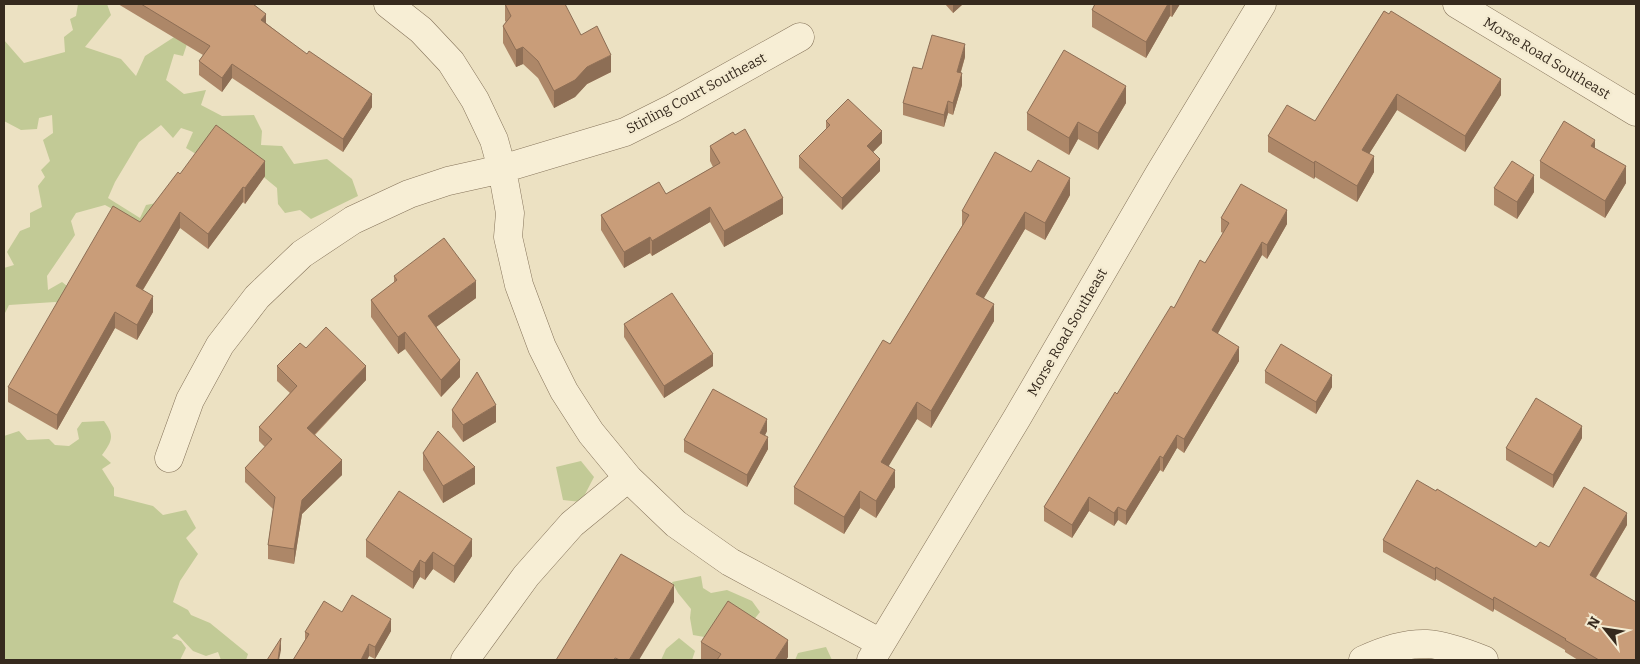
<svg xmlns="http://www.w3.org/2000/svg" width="1640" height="664" font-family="Bitter,serif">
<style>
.green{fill:#c2ca96}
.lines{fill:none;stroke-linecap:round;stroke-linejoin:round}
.minor-casing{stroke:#85735a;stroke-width:29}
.minor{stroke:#f7eed5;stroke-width:28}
.wall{fill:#ad8768}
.shaded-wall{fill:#8d6e55}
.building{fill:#c99d79;stroke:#8d6e55}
.labels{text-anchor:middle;stroke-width:5;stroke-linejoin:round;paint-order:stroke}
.street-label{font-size:14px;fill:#362a1e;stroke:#f4ebd1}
</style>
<rect width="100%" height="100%" fill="#ece1c2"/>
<path class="green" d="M78,4h29l4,11 -26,32 36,12 15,17 9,-20 46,-30 -4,18 -4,12 -9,-2 -8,26 18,14 22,-4 -5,15 21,11 32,-1 8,16 -1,14 21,1 12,18 33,-5 25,20 6,17 -47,23 -11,-9 -15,3 -7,-9 -1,-16 -28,-23 -48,-8 -15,-9 7,-16 -12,-4 -8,10 -12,-13 -22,17 -24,40 -7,16 32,20 6,-13 21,-4 6,29 -35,-7 -33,-18 -29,8 -5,8 4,14 -28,41 1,14 14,-8 9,7 -3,16 -13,-3 -46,3 -5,10v-47l10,-3 -7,-13 13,-21 10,-4v-14l12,-6 -4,-21 7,-9 -4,-7 9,-9 -7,-21 10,-7 -1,-18 -13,3 -2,11 -16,1 -17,-9v-81l20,23 41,-11 -1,-15 9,-7 -3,-11 6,-3z
M104,421c11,15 8,20 -2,34l9,8 -9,6 12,19v8l39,10 10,9 23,-5 10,18 -10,10 12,16 -18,27 -7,21 15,8 3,5 19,8 38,31 -2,6h-25l-3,-8 -12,4 -13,-5 -16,-17 -5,4 9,3 5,7 -6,12h-176v-224l15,-5 8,9 22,-1 6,6 14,1 10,-7 -2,-10 5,-7z
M581,461l13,16 -13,25 -18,-2 -7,-33z
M701,576l2,12 8,5 16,-3 25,11 8,11 -8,10 -42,16 -17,-3 -3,-17 1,-9 -13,-16 -6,-11z
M679,638l16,13 -3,9h-31l5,-11z
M826,647l6,13h-37l3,-7z"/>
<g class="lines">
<g class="minor-casing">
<path id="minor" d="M388,4l33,26 30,32 24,38 19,40 8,29 8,44 -2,24 11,48 23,62 22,44 27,42 37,45 48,46 54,38 151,81
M1457,4l179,108
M169,458l21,-58 30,-55 37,-48 45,-43 51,-34 56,-26 39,-13 54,-12 123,-37 48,-24 127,-71
M465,660l61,-84 46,-52 56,-46
M871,660l146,-242 142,-244 103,-170
M1363,660c19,-9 43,-17 64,-16 17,1 42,10 57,16"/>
</g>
<use href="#minor" class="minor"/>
</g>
<path class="wall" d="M118,4h135l13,19 106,84 -29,45 -111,-74 -10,14 -23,-17v-14l4,-6z
M505,4l76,31 30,37 -24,12 -12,13 -21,11 -16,-30 -15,-14 -7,3 -13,-24v-17l3,-4 -1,-1z
M945,4h18l-10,9z
M1095,4h85l-8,13 -2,-1 -24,42 -54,-31v-17z
M1384,11l117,84 -36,57 -68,-42 -28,44 5,18 -17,30 -42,-25 -1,2 -46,-27v-16l47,-15z
M965,57l-4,15 1,13 -9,30 -5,-2 -4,14 -41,-12v-12l19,-34z
M1126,103l-28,47 -20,-11 -9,16 -42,-25v-17z
M826,121l56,22 -9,9 7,19 -38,39 -43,-42v-12l27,-27z
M710,146l73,68 -59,33 -14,-25 -58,34 -2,-3 -26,15 -23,-38v-15l65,-21 47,-27 -3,-6z
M1540,161l86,22 -21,35 -65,-40z
M180,174l85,2 -20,28 -2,-2 -35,47 -28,-21 -37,62 10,22 -16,28 -22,-12 -58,102 -49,-28v-15l132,-165z
M1494,188l40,4 -17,27 -23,-14z
M1070,195l-25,45 -20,-11 -41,69 10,23 -63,107 -14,-9 -29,47 7,21 -19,31 -16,-10 -16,26 -50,-30v-17l96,-143 72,-118v-15z
M1221,218l66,6 -20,35 -5,-4 -45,79 22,27 -55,92 -7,-5 -14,24 -3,-2 -34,55 -8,-5 -4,6 -25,-15 -17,27 -28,-17v-14l130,-199 31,-45 18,-30 -2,-1z
M394,276l82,22 -40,29 24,50 -19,20 -36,-48 -7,5 -27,-37v-17l23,-17z
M624,324l89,42 -49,32 -40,-61z
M306,348l60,32 -51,55 27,40 -40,39 -8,50 -26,-5v-14l5,-36 -28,-27v-14l20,-21 -6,-6v-14l31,-34 -13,-12v-15z
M1265,371l67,16 -16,27 -51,-31z
M452,410l44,12 -33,20 -11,-15z
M767,431l-2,4 3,14 -21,38 -63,-35v-12z
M1582,438l-29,50 -47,-28v-12z
M423,453l52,31 -32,19 -20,-33z
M1627,525l-31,53 40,82h-58l-13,-8v-2l-71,-41 -1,3 -57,-33 -1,2 -52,-29v-12l153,7h13z
M366,540l106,16 -18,27 -21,-14 -8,11 -5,-3 -7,12 -47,-32z
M342,612l49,19 -16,28 -6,-3 -2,4h-74l12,-20v-8z
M701,642l87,15 -2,3h-83l-2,-1z"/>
<path class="shaded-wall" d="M953,4h10l-10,9z
M1168,4h2v12l-24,42v-16z
M1172,4h8l-8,13z
M266,14v13l-5,-7z
M965,44v13l-8,27v-12z
M523,47v17l-7,3v-17z
M611,55v17l-24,12 -12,13 -21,11v-17l33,-24z
M232,64v14l-10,14v-14z
M962,73v12l-9,30v-12z
M1501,79v16l-36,57v-16z
M1126,86v17l-28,47v-17z
M372,94v13l-29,45v-13z
M1397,94v16l-35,55v-15z
M948,101v12l-4,14v-12z
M1078,122v17l-9,16v-17z
M882,131v12l-15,15v-12z
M1595,140v17l-4,-11z
M1374,156v16l-17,30v-16z
M880,159v12l-38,39v-12z
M265,161v15l-20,28v-16z
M1315,161v16l-1,2v-16z
M1626,166v17l-21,35v-17z
M1534,175v17l-17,27v-17z
M1070,178v17l-25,45v-17z
M243,187v15l-35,47v-15z
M783,198v16l-59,33v-16z
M710,207v15l-58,34v-15z
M1287,210v14l-20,35v-14z
M180,212v16l-44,73v-15z
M1025,212v17l-49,82v-17z
M650,237v16l-26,15v-16z
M1262,242v13l-50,89v-14z
M476,281v17l-48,35v-17z
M153,296v16l-16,28v-15z
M994,304v17l-63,107v-17z
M115,312v16l-58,102v-15z
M405,332v17l-7,5v-17z
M1239,347v14l-55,92v-14z
M713,354v12l-49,32v-12z
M460,360v17l-19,20v-17z
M366,366v14l-59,62v-14z
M1332,375v12l-16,27v-12z
M917,402v17l-36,60v-17z
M496,405v17l-33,20v-17z
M767,419v12l-7,14v-12z
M1582,426v12l-29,50v-13z
M1177,435v13l-14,24v-14z
M768,437v12l-21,38v-12z
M1160,456v14l-34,55v-14z
M342,460v15l-40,39 -8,50v-15l8,-49z
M475,467v17l-32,19v-17z
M895,470v17l-19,31v-17z
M860,491v17l-16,26v-17z
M1089,497v14l-17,27v-13z
M1118,507v13l-4,6v-13z
M1627,513v12l-37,62v-12z
M472,539v17l-18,27v-17z
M433,552v17l-8,11v-17z
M420,560v17l-7,12v-17z
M1436,567v12l-1,2v-12z
M674,585v17l-35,58h-10z
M1494,597v12l-1,3v-12z
M391,619v12l-16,28v-12z
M281,638v12l-2,10h-1z
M788,640v17l-2,3h-11z
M369,644v12l-2,4h-6z"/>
<path class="building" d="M141,4h112l13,10 -5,6 46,34 2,-3 63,43 -29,45 -111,-75 -10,14 -23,-17 11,-15z
M505,4h60l16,31 16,-9 14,29 -24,12 -12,13 -21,11 -16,-30 -15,-14 -7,3 -13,-24 8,-10z
M1095,4h73l-22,38 -54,-32z
M1384,11l5,3 2,-3 110,68 -36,57 -68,-42 -35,56 12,6 -17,30 -42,-25 -1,2 -46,-27 19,-31 28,16z
M932,35l33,9 -8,28 5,1 -9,30 -5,-2 -4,14 -41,-12 10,-36 9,2z
M1064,50l62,36 -28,47 -20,-11 -9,16 -42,-25z
M848,99l34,32 -15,15 13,13 -38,39 -43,-42 31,-31 -4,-4z
M1564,121l31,19 -4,6 35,20 -21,35 -65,-40z
M216,125l49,36 -20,27 -2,-1 -35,47 -28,-22 -44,74 17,10 -16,29 -22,-13 -58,103 -49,-28 105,-181 27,16 38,-50 2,2z
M745,129l38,69 -59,33 -14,-24 -58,34 -2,-4 -26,15 -23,-37 58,-33 7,12 54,-31 -10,-17 23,-14 2,3z
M995,152l36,20 7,-12 32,18 -25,45 -20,-11 -49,82 18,10 -63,107 -14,-9 -36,60 14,8 -19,31 -16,-10 -16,26 -50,-30 89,-147 7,4 79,-129 -7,-4z
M1512,161l22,14 -17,27 -23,-14z
M1241,184l46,26 -20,35 -5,-3 -50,88 27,17 -55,92 -7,-4 -14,23 -3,-2 -34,55 -8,-4 -4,6 -25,-16 -17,28 -28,-18 71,-115 2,2 54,-88 3,2 26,-48 5,3 24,-40 -8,-5z
M444,238l32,43 -48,35 32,44 -19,20 -36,-48 -7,5 -27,-37 26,-20 -3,-4z
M672,293l41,61 -49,32 -40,-62z
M326,327l40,39 -59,62 35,32 -40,40 -8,49 -26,-4 7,-48 -30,-29 27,-29 -13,-12 38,-41 -20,-20 23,-23 6,5z
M1281,344l51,31 -16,27 -51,-31z
M477,372l19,33 -33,20 -11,-15z
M713,389l54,30 -7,14 8,4 -21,38 -63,-35z
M1536,398l46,28 -29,49 -47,-27z
M438,431l37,36 -32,19 -20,-33z
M1417,480l19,11 1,-2 99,58 4,-5 9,5 35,-60 43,26 -37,62 46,27v58h-37l-34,-20 1,-1 -72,-42 -1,3 -57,-33 -1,2 -52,-29z
M399,491l73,48 -18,27 -21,-14 -8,11 -5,-3 -7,12 -47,-32z
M621,554l53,31 -45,75h-9l-5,-2 -1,2h-58z
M352,595l39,24 -16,28 -6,-3 -8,16h-68l16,-26 -4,-2 19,-31 18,11z
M728,601l60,39 -13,20h-58l4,-6 -20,-12z
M281,638l-3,22h-11z"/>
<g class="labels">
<g class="street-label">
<text transform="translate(1547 58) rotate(31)" y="5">Morse Road Southeast</text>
<text transform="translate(696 93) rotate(-28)" y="5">Stirling Court Southeast</text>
<text transform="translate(1067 332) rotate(-60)" y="5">Morse Road Southeast</text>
</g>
</g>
<rect width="1640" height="664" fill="none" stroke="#362a1e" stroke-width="10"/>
<g transform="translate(1605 629) rotate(300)" stroke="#f4ebd1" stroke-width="4" paint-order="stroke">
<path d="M0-4L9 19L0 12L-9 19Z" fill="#362a1e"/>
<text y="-8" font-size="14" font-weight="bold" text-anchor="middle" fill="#362a1e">N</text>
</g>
</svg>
